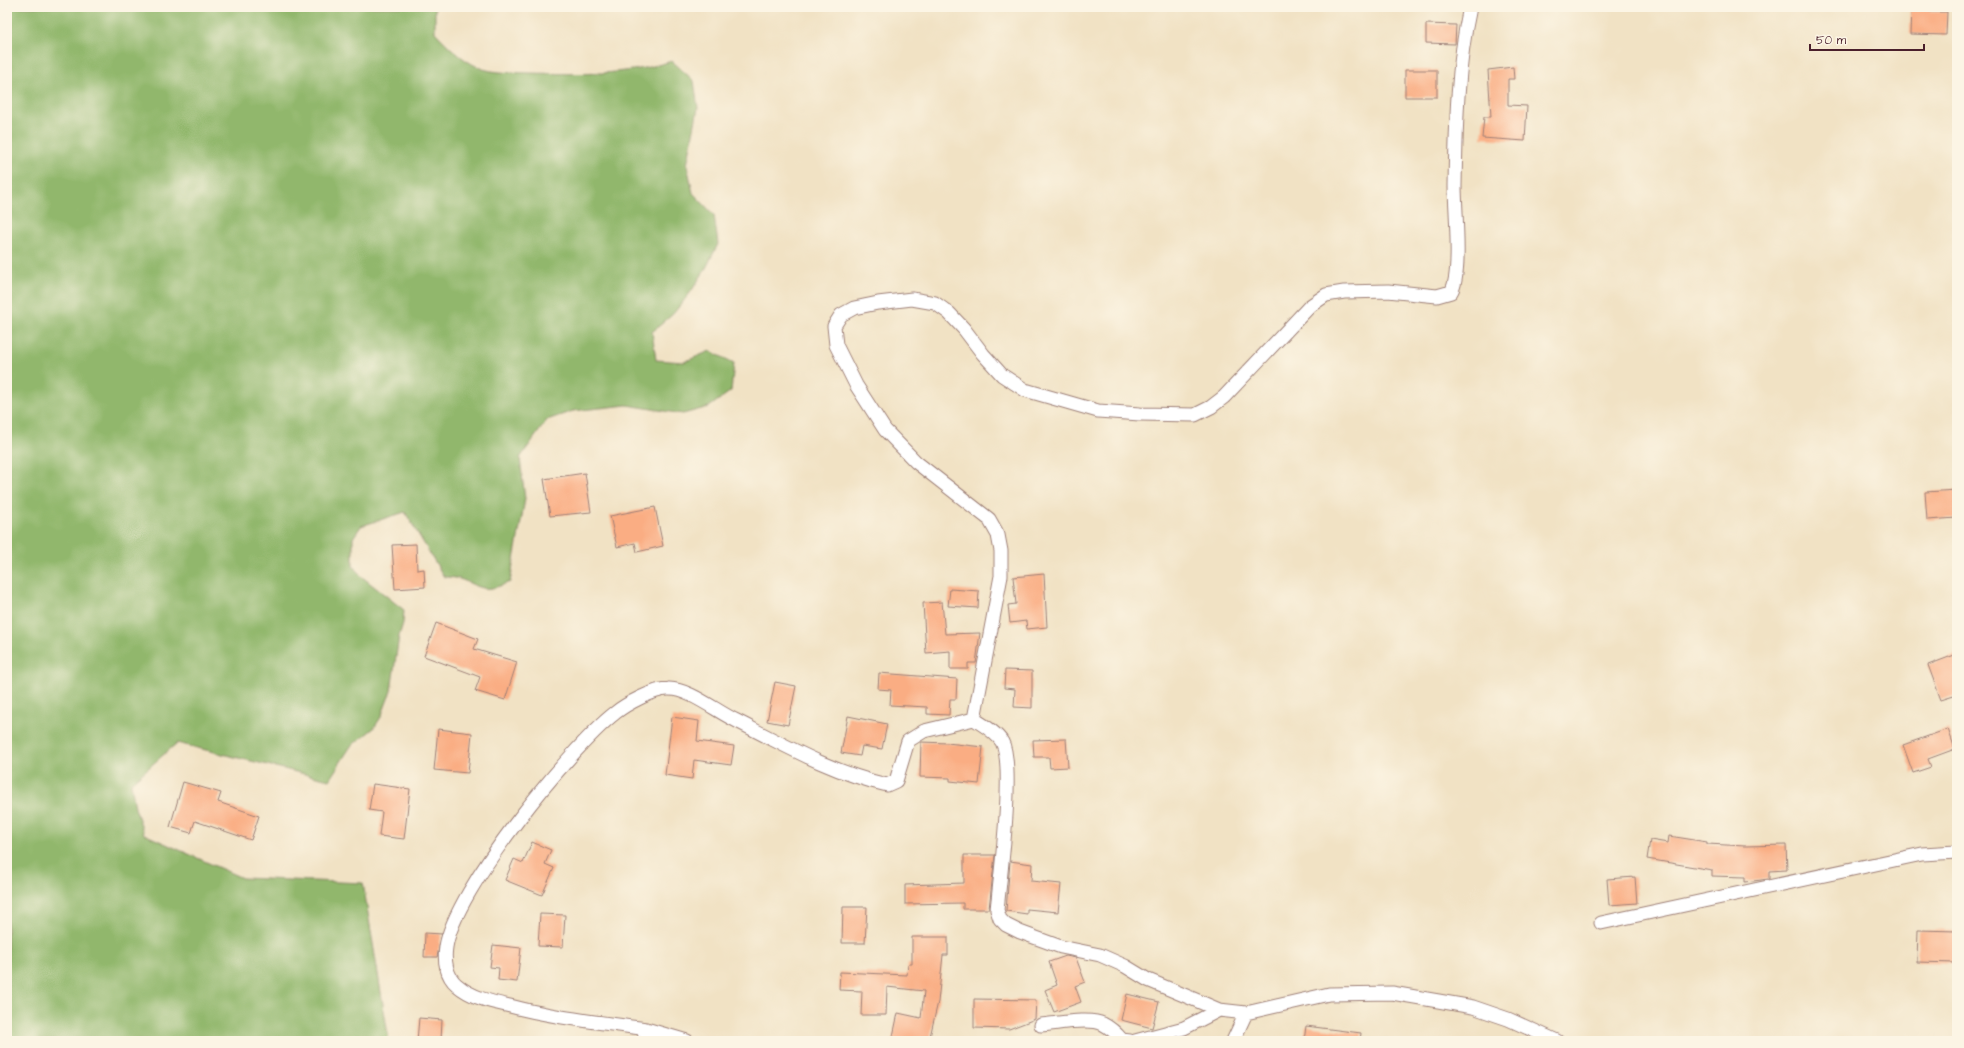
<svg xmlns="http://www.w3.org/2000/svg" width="1964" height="1048" font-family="'Architects Daughter',sans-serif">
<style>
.forest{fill:#91b76c;stroke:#6e6b4c}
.building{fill:#faad83}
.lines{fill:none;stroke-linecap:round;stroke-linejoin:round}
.street-casing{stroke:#9e8078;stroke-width:15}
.street{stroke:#fff;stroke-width:13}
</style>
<rect width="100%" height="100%" fill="#fcf5e5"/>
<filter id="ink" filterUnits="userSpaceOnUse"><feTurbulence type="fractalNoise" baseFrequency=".025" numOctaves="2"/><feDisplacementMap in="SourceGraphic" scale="8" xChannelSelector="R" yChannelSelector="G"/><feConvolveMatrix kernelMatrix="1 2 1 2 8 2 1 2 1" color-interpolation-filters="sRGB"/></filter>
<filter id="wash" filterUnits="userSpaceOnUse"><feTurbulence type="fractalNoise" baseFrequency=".012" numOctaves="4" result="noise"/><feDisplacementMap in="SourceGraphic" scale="16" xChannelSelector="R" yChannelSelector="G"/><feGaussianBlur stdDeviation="0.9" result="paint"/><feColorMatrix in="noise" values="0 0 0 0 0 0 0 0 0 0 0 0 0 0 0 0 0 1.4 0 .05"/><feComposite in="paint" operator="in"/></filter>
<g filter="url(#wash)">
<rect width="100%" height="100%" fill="#f1e2c4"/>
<path class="forest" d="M7,7h428v25c13,14 26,27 43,35 15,7 36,5 52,6 50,1 94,3 142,-12l22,20 4,27 -11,57 6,28 21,22 4,29 -13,26 -15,23 -17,21 -21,18 4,28 28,2 26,-11 24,12 -3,28 -22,16 -26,7 -56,-9 -54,6 -26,9 -27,38 5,41 -15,83c-8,3 -18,8 -27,6 -16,-4 -19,-11 -39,-11l-39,-65 -44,14 -8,12v28l8,10 43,34 -1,13 -4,13 -8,55 -10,26 -7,11 -23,18 -22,34 -152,-37 -46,40 4,25 9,26 98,44 121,5 26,158h-382z"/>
<g id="blocks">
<path class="building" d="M1911,7h19v5h17l-1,23 -36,-1z
M1426,24l30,1 -1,19 -29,-1z
M1513,67l1,12h-6v26l19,1 -2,35 -43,-3 2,-21h7l-3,-47z
M1405,70h32v27h-32z
M585,473l6,39 -41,4 -6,-37z
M1957,490v28l-30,2 -2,-28z
M655,507l8,39 -26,6 -2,-9 -18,4 -7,-31z
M416,544l1,26 7,-1 1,18 -30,2 -3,-44z
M1044,574l3,53 -20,2 -1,-8 -16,2 -2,-18 8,-1 -3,-27z
M950,589l29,2 -1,17 -30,-2z
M942,602l3,32 35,-1 -4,30h-8v6h-18v-18l-24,2 -3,-50z
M436,623l42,16 -4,10 43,13 -12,38 -30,-9 5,-14 -56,-21z
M1957,654v41l-16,5 -13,-35z
M1005,670l27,1v37l-18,-1 1,-18 -11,-1z
M879,673l78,6 -1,20h-6l-1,16 -22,-1v-7l-37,-2 1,-15 -13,-1z
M775,682l21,4 -8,39 -21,-4z
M848,716l39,8 -5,25 -20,-3 -2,10 -19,-3z
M672,717l27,4 -2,20 37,5 -3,19 -37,-5 -2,19 -27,-4z
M438,729l34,4 -4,40 -34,-3z
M1948,729l7,20 -27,10 3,8 -18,6 -10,-28z
M1066,739l2,28 -18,1 -1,-11h-15l-1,-17z
M921,742l26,1 36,4 -4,37 -29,-3v-3l-30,-1z
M183,782l38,11 -3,9 41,14 -8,24 -56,-19 -4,12 -21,-6z
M373,784l37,5 -6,50 -25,-3 3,-24 -13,-2z
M1669,836l38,6v2l38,2 41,-1 1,25 -18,1v8l-24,3v-5l-33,-1v-6l-65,-11 3,-19 18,3z
M532,842l19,8 -6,14 9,4 -12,27 -37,-15 9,-21 9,4z
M964,855h31l-6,54h-26v-6l-58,1v-19l59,-2z
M1010,861l22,3 -1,17 30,3 -3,28 -31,-3v5l-21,-3z
M1635,877l2,26 -28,2 -2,-26z
M843,907h24l-2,36h-23z
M540,914l25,1 -2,32 -25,-1z
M1918,930l39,1 -1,32 -39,-1z
M425,933l17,1 -5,23h-13z
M912,937h36v18h-5l-5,47 -9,39h-37l6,-28 23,5 3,-27 -37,-4 -1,28h-25l1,-24 -23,-1 1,-18 67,3 1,-11h4z
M493,945l28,3 -4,34 -19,-2 1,-12 -9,-1z
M1066,956l10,2 9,24 -10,4 6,16 -27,10 -9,-22 12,-5 -8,-23z
M1127,994l32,8 -7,26 -31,-8z
M974,999l62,1 -1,19 -26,10 -35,-1z
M419,1018l23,2 -1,21h-24z
M1306,1026l55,7 -1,8h-56z"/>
</g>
</g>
<g filter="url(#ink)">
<use href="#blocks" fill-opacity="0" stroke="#9e8078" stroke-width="1"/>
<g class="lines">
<g class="street-casing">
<path id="street" d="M1601,923l321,-69 35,-2
M1246,1013l-27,-3 -21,-9 -50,-21 -23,-14 -25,-11 -39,-8 -41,-15 -14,-7 -6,-6 -3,-9c3,-32 18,-145 5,-168 -6,-10 -19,-17 -28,-23l27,-143v-25l-3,-16 -9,-16 -73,-57 -31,-32 -29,-45 -20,-40 -2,-19 7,-11 13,-7 24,-5 34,-4 23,4 14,10 15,16 19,25 19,21 23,15 73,21 42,3 55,1 16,-8 13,-10 86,-91 16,-11 18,-3 44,-1 49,5 14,-4c11,-17 4,-82 4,-106 1,-60 2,-120 15,-179
M1041,1025c15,-1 49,-8 62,-1 8,4 14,10 19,16l8,1
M646,1029c-46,-7 -91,-11 -136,-23 -18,-4 -38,-8 -53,-21 -11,-9 -13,-25 -11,-38 8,-56 124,-199 169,-234 11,-9 39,-24 53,-24 20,-1 48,22 67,31 49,25 98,53 152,65l9,-4 12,-40 16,-10 50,-12
M644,1041l2,-12 41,12
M1135,1041l49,-13 35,-18
M1233,1041l13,-28 83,-19 63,-1 81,14 35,12 49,22"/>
</g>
<use href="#street" class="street"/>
</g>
</g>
<rect width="1964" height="1048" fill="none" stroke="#fcf5e5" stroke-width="24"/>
<path d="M1810 44v6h114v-6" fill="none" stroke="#4a1f2b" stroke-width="2"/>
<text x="1816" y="44" font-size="12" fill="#4a1f2b" stroke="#fcf5e5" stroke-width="3" paint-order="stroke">50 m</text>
</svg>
